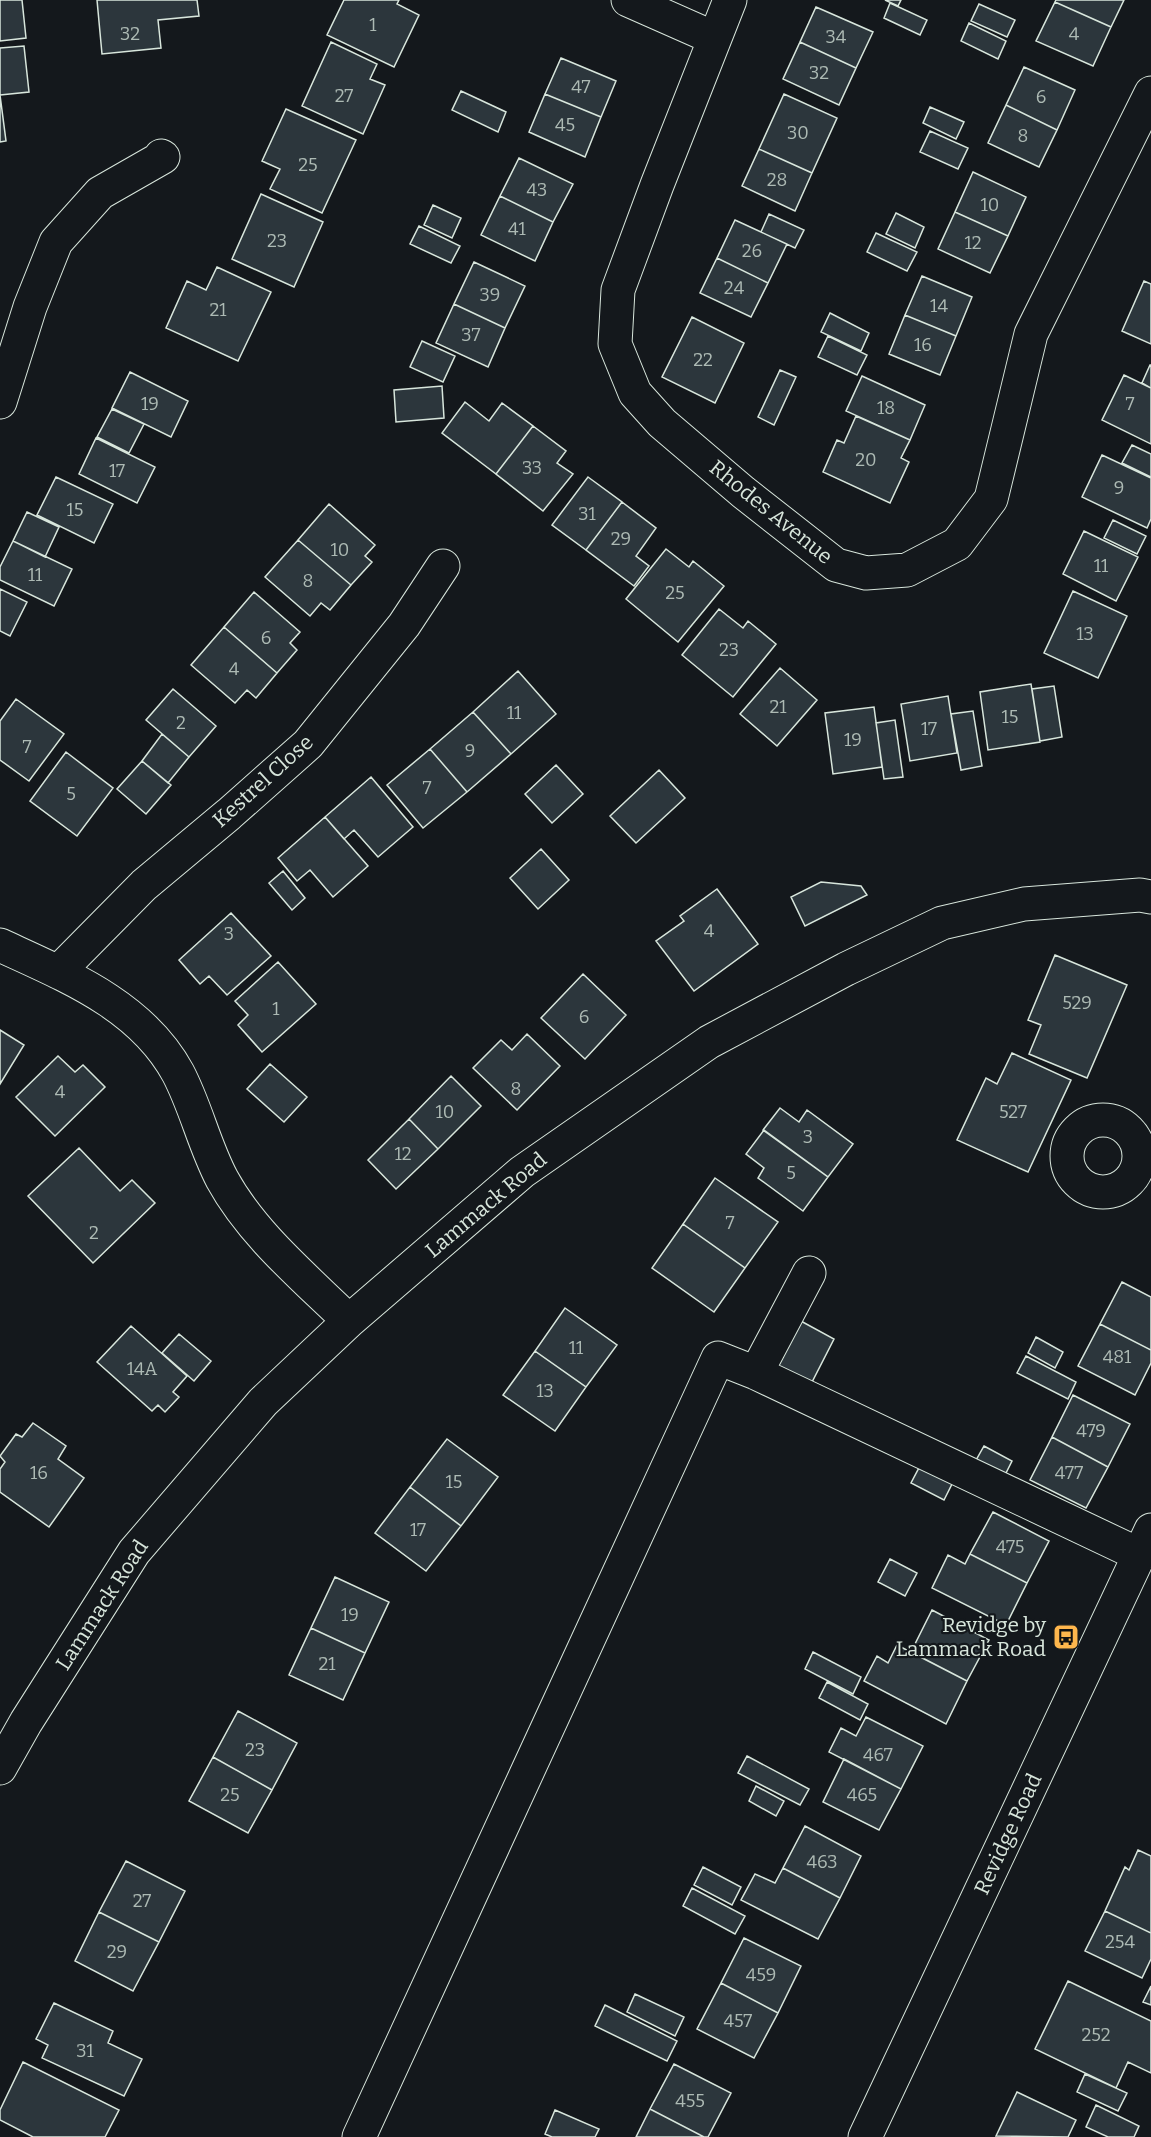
<svg xmlns="http://www.w3.org/2000/svg" width="1151" height="2137" font-family="Bitter,serif">
<style>
.building{fill:#2c363c;stroke:#d8e6dc;stroke-width:1.5}
.lines{fill:none;stroke-linecap:round;stroke-linejoin:round}
.minor-casing{stroke:#d8e6dc;stroke-width:35}
.minor{stroke:#14181c;stroke-width:33}
.labels{text-anchor:middle;stroke-width:4.5;stroke-linejoin:round;paint-order:stroke}
.number-label{font-size:18px;fill:#adbab4}
.street-label{font-size:21px;fill:#d8e6dc;stroke:#14181c}
.poi-label{font-size:21px;fill:#d8e6dc;stroke:#14181c;text-anchor:end}
</style>
<rect width="100%" height="100%" fill="#14181c"/>
<path class="building" d="M0,0h22l4,38 -26,3z
M97,0h100l2,16 -41,4 3,28 -59,6z
M344,0h55l-2,4 22,11 -25,52 -67,-32z
M885,0h16l-3,6z
M1056,0h68l-13,27 -56,-25z
M1055,2l56,25 -18,39 -57,-25z
M890,3l37,17 -7,15 -36,-17z
M979,4l36,16 -8,17 -36,-16z
M816,7l57,25 -17,36 -56,-26z
M969,23l37,18 -8,18 -37,-18z
M331,42l46,22 -7,15 15,6 -22,49 -61,-28z
M800,42l56,26 -17,37 -56,-26z
M24,46l5,46 -29,3 6,46 -6,1v-94z
M561,58l55,23 -15,36 -56,-23z
M1024,67l51,23 -18,40 -51,-25z
M461,91l45,21 -8,20 -46,-22z
M545,94l56,23 -16,40 -56,-25z
M784,94l53,24 -25,55 -53,-24z
M1006,105l51,25 -18,37 -51,-24z
M930,107l34,15 -8,17 -33,-16z
M286,109l70,31 -34,73 -52,-24 10,-20 -18,-8z
M930,131l38,17 -10,21 -38,-17z
M759,149l53,24 -17,38 -53,-25z
M519,158l54,26 -20,38 -53,-26z
M973,172l53,25 -18,39 -53,-24z
M261,194l62,28 -29,65 -62,-28z
M500,196l53,26 -18,39 -54,-26z
M433,205l28,13 -9,20 -28,-13z
M955,212l53,24 -18,37 -52,-24z
M896,213l28,14 -9,21 -29,-14z
M769,214l35,16 -9,18 -34,-16z
M735,220l52,24 -19,39 -51,-25z
M419,226l41,20 -9,17 -41,-19z
M876,233l41,19 -10,19 -40,-19z
M717,258l51,25 -17,34 -51,-24z
M474,262l51,24 -20,42 -51,-24z
M217,267l54,25 -33,69 -72,-33 21,-47 19,9z
M922,276l50,21 -16,39 -51,-21z
M1144,281l7,3v60l-29,-13z
M454,304l51,24 -17,39 -52,-24z
M830,313l39,20 -8,18 -40,-19z
M905,315l51,21 -16,39 -51,-21z
M692,317l52,26 -29,60 -53,-26z
M828,336l39,19 -10,20 -39,-18z
M422,341l33,15 -12,26 -33,-15z
M1150,365h1v23l-9,-5z
M780,370l16,7 -22,48 -16,-8z
M130,372l58,29 -17,36 -59,-29z
M1124,375l27,13v56l-49,-24z
M862,376l63,29 -15,35 -64,-29z
M442,386l2,32 -48,4 -2,-32z
M465,402l24,19 13,-18 31,23 -37,48 -54,-41z
M112,409l32,15 -15,29 -32,-16z
M856,416l54,24 -9,18 8,4 -19,41 -67,-31 14,-32 7,3z
M533,426l33,25 -9,12 16,11 -30,37 -47,-37z
M96,438l59,29 -18,36 -58,-29z
M1132,445l19,9v23l-29,-14z
M1102,455l49,23v41l-4,9 -65,-31z
M56,477l57,27 -19,39 -57,-28z
M588,477l34,25 -36,48 -34,-25z
M622,502l34,26 -20,28 13,10 -15,20 -48,-36z
M329,504l46,41 -10,11 7,6 -21,23 -53,-45z
M27,512l32,15 -14,30 -32,-16z
M1113,520l33,16 -9,18 -33,-16z
M1084,531l54,26 -22,44 -53,-27z
M298,540l53,45 -21,25 -9,-7 -11,13 -45,-39z
M13,541l59,28 -18,37 -54,-26v-13z
M666,549l23,18 4,-6 31,25 -46,56 -52,-43z
M0,589l27,13 -17,34 -10,-5z
M1073,591l54,25 -29,62 -54,-25z
M254,592l46,40 -10,11 7,7 -20,23 -53,-46z
M719,609l24,19 5,-7 28,23 -43,53 -51,-42z
M224,627l53,46 -21,25 -9,-8 -12,13 -44,-38z
M780,668l37,32 -40,46 -37,-32z
M518,671l38,43 -45,40 -38,-42z
M1031,684l9,58 -52,8 -8,-58z
M1054,686l8,51 -22,4 -8,-52z
M173,689l43,37 -27,31 -43,-37z
M948,696l9,57 -47,8 -9,-57z
M16,699l48,35 -35,47 -29,-21v-39z
M874,707l8,60 -49,7 -8,-61z
M973,711l9,55 -21,4 -10,-56z
M473,712l38,42 -44,38 -37,-43z
M895,720l8,57 -19,2 -8,-56z
M162,734l27,23 -21,26 -26,-22z
M430,749l37,43 -44,36 -36,-43z
M66,752l47,36 -36,48 -47,-35z
M142,761l29,24 -25,29 -29,-25z
M556,765l27,29 -31,29 -27,-29z
M659,770l26,28 -49,45 -26,-27z
M371,777l42,50 -35,30 -24,-27 -10,9 -19,-22z
M325,817l43,49 -35,31 -23,-27 -13,11 -19,-23z
M541,849l28,31 -31,29 -28,-31z
M283,871l22,27 -13,12 -23,-27z
M821,882l40,4 6,9 -62,31 -14,-29z
M717,889l41,55 -64,47 -38,-50 28,-20 -4,-5z
M231,913l40,43 -44,39 -18,-19 -9,8 -21,-24z
M1055,955l72,30 -40,93 -58,-24 12,-29 -13,-5z
M278,962l38,42 -54,48 -24,-27 10,-10 -13,-14z
M583,974l43,41 -41,44 -44,-41z
M0,1030l24,15 -24,39z
M527,1034l33,32 -43,44 -44,-42 28,-28 11,10z
M1012,1053l59,27 -43,92 -71,-32 29,-62 11,6z
M58,1056l17,16 8,-7 22,22 -50,49 -39,-39z
M270,1064l37,33 -23,25 -37,-33z
M451,1076l30,30 -43,43 -29,-30z
M780,1108l19,14 8,-12 46,34 -25,33 -65,-47z
M409,1119l29,30 -42,40 -28,-29z
M764,1130l64,47 -25,34 -45,-33 6,-10 -18,-14z
M79,1148l41,43 12,-11 23,23 -62,60 -65,-67z
M715,1178l63,44 -33,46 -62,-44z
M683,1224l62,44 -31,44 -62,-44z
M1122,1282l29,15v53l-51,-26z
M565,1308l52,37 -31,42 -51,-36z
M799,1320l35,19 -23,45 -36,-18z
M1100,1324l51,26v13l-16,32 -57,-29z
M131,1326l56,50 -14,16 6,5 -14,15 -7,-7 -6,6 -55,-49z
M179,1334l32,27 -17,20 -32,-28z
M1036,1337l27,15 -8,16 -27,-15z
M535,1351l51,36 -31,44 -52,-36z
M1026,1356l50,26 -8,17 -51,-26z
M1073,1395l57,29 -22,43 -56,-30z
M33,1423l33,23 -8,13 26,19 -35,49 -49,-35v-23l5,-7 -5,-6 16,-22 6,3z
M1052,1437l56,30 -22,41 -56,-28z
M447,1439l51,38 -37,49 -51,-39z
M984,1446l28,15 -8,16 -29,-15z
M921,1464l33,16 -10,20 -33,-17z
M410,1487l51,39 -35,45 -51,-38z
M993,1512l56,29 -22,42 -57,-29z
M970,1554l57,29 -21,42 -74,-37 16,-33 17,9z
M890,1559l27,14 -12,23 -27,-14z
M335,1577l54,25 -24,51 -54,-25z
M932,1610l57,30 -22,41 -56,-29z
M311,1628l54,25 -22,47 -54,-25z
M897,1645l70,36 -21,43 -82,-43 13,-25 11,7z
M813,1652l48,25 -8,17 -48,-25z
M827,1682l41,22 -8,16 -41,-22z
M238,1711l59,32 -25,47 -59,-33z
M866,1717l57,29 -22,43 -72,-37 12,-24 15,8z
M747,1756l62,33 -9,16 -62,-32z
M213,1757l59,33 -24,43 -59,-32z
M844,1759l57,30 -22,41 -56,-28z
M756,1786l28,15 -8,15 -27,-15z
M805,1826l56,30 -21,42 -57,-30z
M1138,1850l13,6v77l-46,-22 20,-44 4,3z
M126,1861l59,30 -26,51 -60,-30z
M703,1867l38,20 -9,18 -38,-20z
M783,1868l57,30 -22,41 -77,-39 14,-26 20,9z
M692,1888l53,28 -10,18 -52,-28z
M1105,1911l46,22v26l-9,19 -57,-27z
M99,1912l60,30 -26,49 -58,-30z
M744,1938l57,28 -23,47 -57,-30z
M1068,1981l83,40v52l-23,-11 -12,26 -81,-39z
M721,1983l57,30 -24,45 -57,-29z
M1151,1986v19l-8,-3z
M635,1994l49,23 -9,19 -48,-24z
M54,2003l59,28 -5,12 34,16 -18,37 -82,-38 6,-13 -12,-6z
M605,2005l72,36 -10,20 -72,-35z
M23,2062l96,48 -14,27h-72l-33,-17v-10z
M674,2064l57,29 -23,44h-4l-54,-28z
M1085,2074l42,19 -9,18 -41,-19z
M1017,2092l59,28 -8,17 -72,-1z
M1096,2105l43,21 -5,11h-26l-22,-10z
M650,2109l54,28h-68z
M555,2110l44,19 -4,8h-43l-7,-3z"/>
<g class="lines">
<g class="minor-casing">
<path id="minor" d="M628,0l86,38
M730,0l-73,185 -39,105 -3,54 20,49 27,30 81,69 93,73 30,8 41,-3 50,-26 34,-45 40,-165 120,-241
M0,402l30,-95 26,-65 44,-49 63,-36 -2,-1
M0,945c67,31 141,60 178,128 18,34 26,72 44,106 30,55 82,98 127,142
M58,972l86,-87 85,-71 79,-70 96,-119 39,-59
M1067 1156a36 36 0 1 1 72 0a36 36 0 1 1-72 0Z
M756,1373l53,-100
M0,1768l26,-46 108,-170 129,-150 86,-81 173,-149 187,-130 137,-73 96,-46 82,-19 116,-9 11,2
M359,2137l359,-779 38,15 384,182
M865,2137l286,-607"/>
</g>
<use href="#minor" class="minor"/>
</g>
<defs>
<g id="bus-square" transform="scale(1.35)"><rect x="-9" y="-9" width="18" height="18" rx="4" fill="#ffb74d" stroke="#14181c"/><path d="M-5-6H5V4H4V6H2V4H-2V6H-4V4H-5ZM-3.5-4V0h7V-4ZM-3.5 1.2v1.5H-2V1.2ZM2 1.2v1.5H3.5V1.2Z" fill="#111"/></g>
</defs>
<g fill-rule="evenodd">
<use href="#bus-square" x="1066" y="1637"/>
</g>
<g class="labels">
<g class="number-label">
<text x="373" y="31">1</text>
<text x="130" y="40">32</text>
<text x="1074" y="40">4</text>
<text x="836" y="43">34</text>
<text x="819" y="79">32</text>
<text x="581" y="93">47</text>
<text x="344" y="102">27</text>
<text x="1041" y="103">6</text>
<text x="565" y="131">45</text>
<text x="798" y="139">30</text>
<text x="1023" y="142">8</text>
<text x="308" y="171">25</text>
<text x="777" y="186">28</text>
<text x="537" y="196">43</text>
<text x="990" y="211">10</text>
<text x="517" y="235">41</text>
<text x="277" y="247">23</text>
<text x="973" y="249">12</text>
<text x="752" y="257">26</text>
<text x="734" y="294">24</text>
<text x="490" y="301">39</text>
<text x="939" y="312">14</text>
<text x="218" y="316">21</text>
<text x="471" y="341">37</text>
<text x="923" y="351">16</text>
<text x="703" y="366">22</text>
<text x="150" y="410">19</text>
<text x="1130" y="410">7</text>
<text x="886" y="414">18</text>
<text x="866" y="466">20</text>
<text x="532" y="474">33</text>
<text x="117" y="477">17</text>
<text x="1119" y="494">9</text>
<text x="75" y="516">15</text>
<text x="587" y="520">31</text>
<text x="621" y="545">29</text>
<text x="340" y="556">10</text>
<text x="1101" y="572">11</text>
<text x="35" y="581">11</text>
<text x="308" y="587">8</text>
<text x="675" y="599">25</text>
<text x="1085" y="640">13</text>
<text x="266" y="644">6</text>
<text x="729" y="656">23</text>
<text x="234" y="675">4</text>
<text x="778" y="713">21</text>
<text x="514" y="719">11</text>
<text x="1010" y="723">15</text>
<text x="181" y="729">2</text>
<text x="929" y="735">17</text>
<text x="853" y="746">19</text>
<text x="27" y="753">7</text>
<text x="470" y="757">9</text>
<text x="427" y="794">7</text>
<text x="71" y="800">5</text>
<text x="709" y="937">4</text>
<text x="229" y="940">3</text>
<text x="1077" y="1009">529</text>
<text x="276" y="1015">1</text>
<text x="584" y="1023">6</text>
<text x="516" y="1095">8</text>
<text x="60" y="1098">4</text>
<text x="445" y="1118">10</text>
<text x="1013" y="1118">527</text>
<text x="808" y="1143">3</text>
<text x="403" y="1160">12</text>
<text x="791" y="1179">5</text>
<text x="730" y="1229">7</text>
<text x="94" y="1239">2</text>
<text x="576" y="1354">11</text>
<text x="1117" y="1363">481</text>
<text x="142" y="1375">14A</text>
<text x="545" y="1397">13</text>
<text x="1091" y="1437">479</text>
<text x="39" y="1479">16</text>
<text x="1069" y="1479">477</text>
<text x="454" y="1488">15</text>
<text x="418" y="1536">17</text>
<text x="1010" y="1553">475</text>
<text x="350" y="1621">19</text>
<text x="327" y="1670">21</text>
<text x="255" y="1756">23</text>
<text x="878" y="1761">467</text>
<text x="230" y="1801">25</text>
<text x="862" y="1801">465</text>
<text x="822" y="1868">463</text>
<text x="142" y="1907">27</text>
<text x="1120" y="1948">254</text>
<text x="117" y="1958">29</text>
<text x="761" y="1981">459</text>
<text x="738" y="2027">457</text>
<text x="1096" y="2041">252</text>
<text x="85" y="2057">31</text>
<text x="690" y="2107">455</text>
</g>
<g class="street-label">
<text transform="translate(771 512) rotate(39)" y="7">Rhodes Avenue</text>
<text transform="translate(263 781) rotate(-42)" y="7">Kestrel Close</text>
<text transform="translate(486 1205) rotate(-40)" y="7">Lammack Road</text>
<text transform="translate(102 1605) rotate(-57)" y="7">Lammack Road</text>
<text transform="translate(1008 1834) rotate(-65)" y="7">Revidge Road</text>
</g>
<g class="poi-label">
<text x="1046" y="1632">Revidge by<tspan x="1046" dy="24">Lammack Road</tspan></text>
</g>
</g>
</svg>
